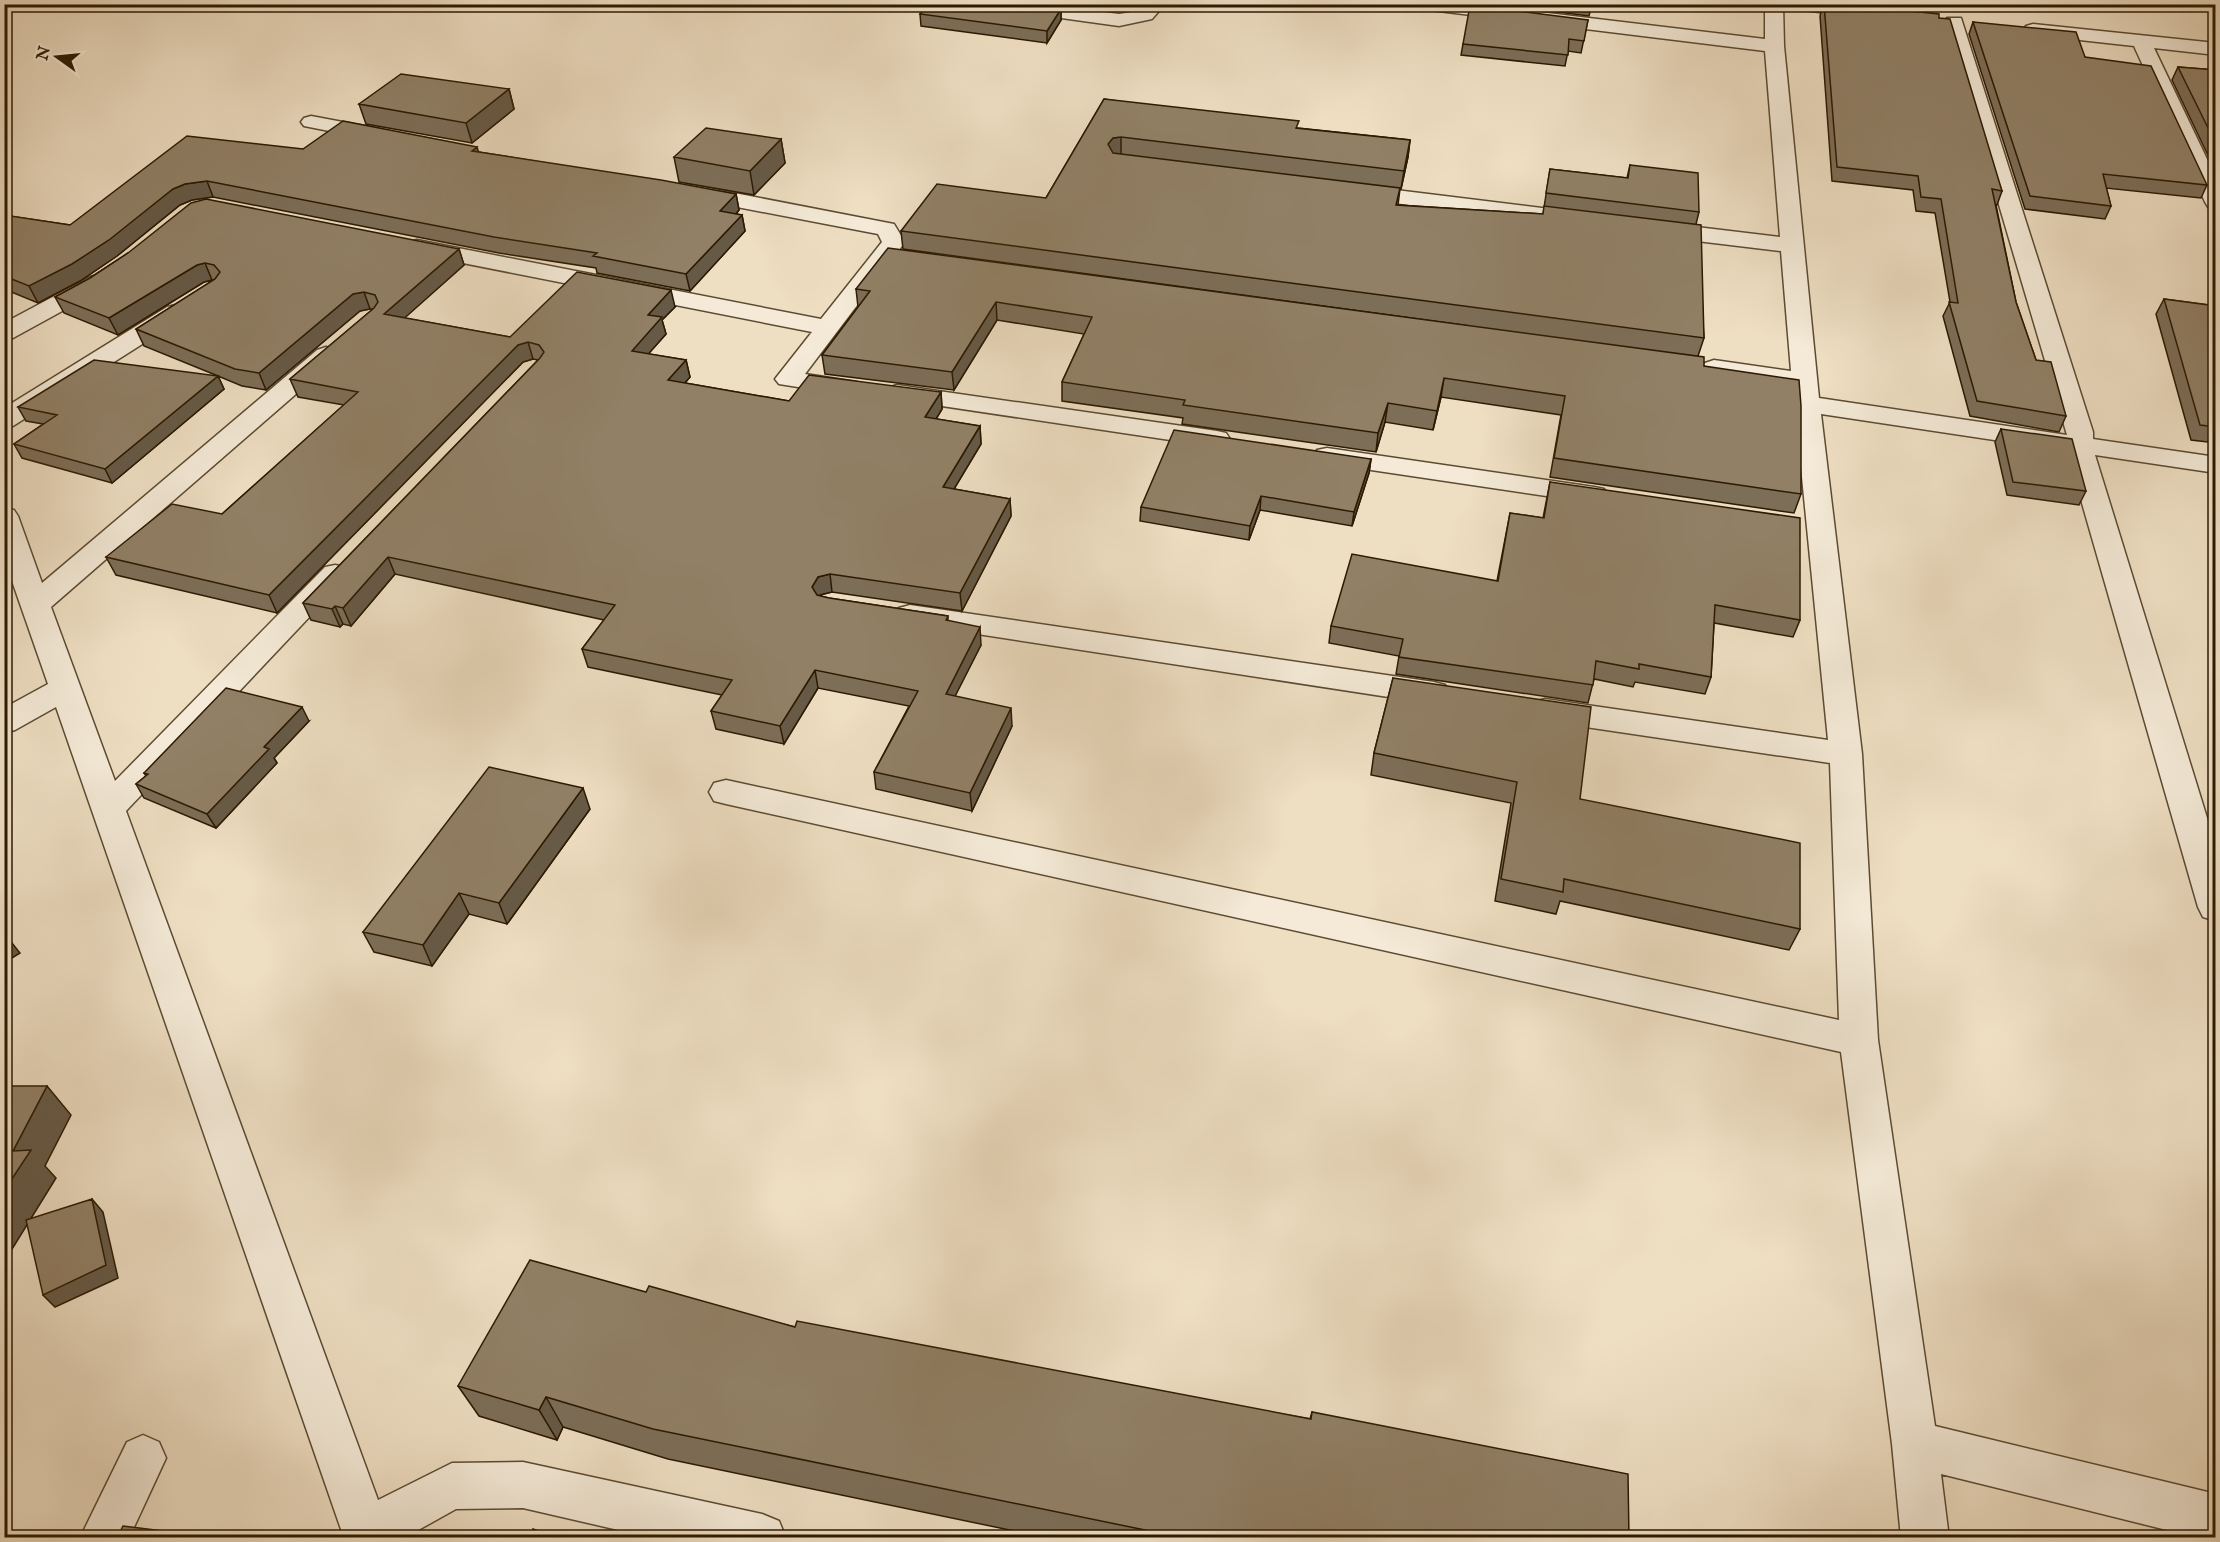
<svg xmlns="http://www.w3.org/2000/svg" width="2220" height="1542" font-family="'IM FELL English',serif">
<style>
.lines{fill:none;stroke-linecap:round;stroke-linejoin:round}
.minor-casing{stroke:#5c4b32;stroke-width:3}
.minor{fill:#f4ead7;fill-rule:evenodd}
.wall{fill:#7d6e58;stroke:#2c1a02;stroke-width:1.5}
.shaded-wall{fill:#665a47;stroke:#2c1a02;stroke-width:1.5}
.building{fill:#918066;stroke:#2c1a02;stroke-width:1.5}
</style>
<rect width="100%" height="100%" fill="#eedec2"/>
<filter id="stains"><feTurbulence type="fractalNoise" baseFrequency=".00333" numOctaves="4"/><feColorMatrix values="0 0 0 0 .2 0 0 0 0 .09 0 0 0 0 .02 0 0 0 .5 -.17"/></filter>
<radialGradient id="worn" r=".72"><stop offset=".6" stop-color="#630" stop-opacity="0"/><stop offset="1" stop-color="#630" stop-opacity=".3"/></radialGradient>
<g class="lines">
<g class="minor-casing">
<path id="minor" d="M987,4h55l77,10 20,-3 6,-7h20l-13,15 -33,7 -123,-17z
M1413,4h59l293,35v-35h18l1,42 35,352 248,37 -122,-413 2,-4h14l132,414v7l123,18v16l-121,-18 121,392v74l-13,-4 -5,-10 -131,-456 -246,-37 41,340 16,286 57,386 281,68v44h-17l-258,-64 8,64h-48l-9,-94 -51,-392 -1115,-248 -12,-3 -5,-9 5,-9 12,-3 1113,240 -9,-257 -285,-42 -11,-3 -5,-8 5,-8 11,-3 283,41 -35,-354 -79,-10 -9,-3 -4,-5 4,-5 9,-3 77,11 -10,-120 -126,-15 -8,-2 -3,-5 3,-5 8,-2 125,15 -15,-186 -343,-42z
M1786,4h64l25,4 2,4 -2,4 -7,2 -73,-9z
M2033,24l183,19v12l-62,-7 62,130v30l-8,-1 -3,-5 -71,-156 -108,-12 -2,-4 2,-4z
M311,116l69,13 7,2 3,4 -3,4 -7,2 -76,-15 -3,-4 3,-4z
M693,185l201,39 11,18 -100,132 52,8 4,5 -4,5 -9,3 -69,-11 -4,-5 37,-47 -395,-78 -8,-2 -3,-5 3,-5 8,-2 404,79 61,-77 -4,-8 -193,-37 -3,-5 3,-5z
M1355,185l219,27 8,2 3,5 -3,5 -8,2 -227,-29 -3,-5 3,-5z
M98,275l8,2 4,5 -4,5 -93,51 -9,2v-17l86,-46z
M176,305l9,2 3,5 -3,5 -172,109 -9,2v-20l163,-101z
M326,347l9,3 4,5 -4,5 -284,247 64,174 210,-214 10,-2 10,2 5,7 -224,237 252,689 74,-37 71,-1 239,52 17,7 7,17h-133l-130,-30 -67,1 -52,29h-60l-288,-831 -41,23 -11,3v-25l44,-24 -44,-126v-50l10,2 4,6 24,67 275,-233z
M897,385l320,46 9,2 4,6 -4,6 -9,2 -329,-49 -4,-5 4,-5z
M1327,448l267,39 10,2 4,6 -4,6 -10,2 -277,-41 -3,-6 3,-6z
M910,605l524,77 11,3 5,8 -5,8 -11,3 -535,-82 -4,-7 4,-7z
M143,1435l16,7 7,16 -37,80h-49l47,-96z"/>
</g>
<use href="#minor" class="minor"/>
</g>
<path class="wall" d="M1494,4h98l-3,12z
M1823,4h20l96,14 63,173 -5,14h-1l20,97 20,58 30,56 -7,16 -89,-16 -27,-100 7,-14 -15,-89 -19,-2 -3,-21 -81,-9 -12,-165z
M1867,4h27v2z
M1061,9v11l-14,23 -126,-17 -1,-12z
M1588,20l-7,33 -13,-2 -3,15 -104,-11 2,-11z
M1973,22l112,35 122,128 -6,13 -95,-10 5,18 -6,13 -80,-10 -56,-175z
M2178,67l38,3v102l-44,-92z
M509,89l5,20 -42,34 -106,-19 -7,-20z
M1104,99l194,29 112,12 -2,17 -7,32h-1l-2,16 145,9 7,-45 77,9 3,-13 69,47 -3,12 8,114 -6,18 6,10 97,128 -7,19 -244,-36 11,-62 -120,-18 -8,33 -48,-8 -9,30 -194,-28 1,-6 -121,-17v-19l22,-48 -87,-14 -43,70 -129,-16 -3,-19 36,-48 -2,-18 614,37 -567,-77 -2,-18 145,-33z
M781,139l4,24 -31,32 -75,-13 -5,-25z
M303,149l176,3 257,42 3,16 -3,4 6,1 3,16 -55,60 -93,-18 -1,-5 -97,-15 -286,-56 -21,3 -12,5 -63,51 -37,25 -42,22 -34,-14v-74l66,10z
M459,249l5,16 -60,53 106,19 165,-30 -13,13 4,14 -18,20 38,6 4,17 -5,6 104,18 152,-9 1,17 -6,10 44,7 1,18 -27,45 56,10 1,17 -49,95 -130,-19 -12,3v1l9,2 119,18v5l33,24 -26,51 57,30 -40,85 -96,-22 -2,-17 35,-66 -91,-18 -34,56 -68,-15 -5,-18 11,-16 -134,-28 -6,-18 22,-29 -209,-46 -44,52 -8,-2 -3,3 -29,-7 -8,-17 235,-243 -5,-1 -10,3 -246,251 -161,-38 -10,-18 116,-43 122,-109 -46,-8 -8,-18 83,-70h-3l-10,2 -94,79 -24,-4 -24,-10 6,13 -112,94 -90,-25 -8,-14 29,-20 -17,-3 -8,-14 200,-31 -74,-30 -8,-17 78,-49 -10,2 -86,53 -54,-22 -9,-16 35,-19 38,-25z
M2164,299l52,7v137l-25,-3 -35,-126z
M2001,429l85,62 -7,14 -72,-10 -12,-53z
M1371,459l-2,14 -17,53 -92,-16 -11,30 -109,-19 1,-14z
M1550,482l250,138 -7,17 -79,-14 -3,54 -6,17 -70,-12 -2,5 -39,-8 -6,24 -192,-29 3,-18 -70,-13 2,-17 166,-45 13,-68 33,5z
M1393,678l187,121 220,130 -11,21 -229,-49 -4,13 -61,-13 16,-98 -140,-28 3,-22z
M309,721l-35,37 3,5 -61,65 -72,-30 -8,-14 10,-8 -2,-3z
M590,809l-83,115 -38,-10 -37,52 -58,-14 -11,-20z
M646,1292l149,35 515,92 2,-7 317,126h-581l-380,-79 -105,-32 -6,13 -78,-24 -21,-30z"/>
<path class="shaded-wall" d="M1061,9v11l-14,23v-12z
M509,89l5,20 -42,34 -6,-20z
M1121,137v18l-13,7v-18l5,-6z
M781,139l4,24 -31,32 -4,-24z
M1410,140l-2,17 -7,32 3,-18z
M477,147l5,16 -10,-12z
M207,181l6,16 -21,3 -12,5 -63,51 -37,25 -42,22 -9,-17 144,-97 12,-5z
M736,194l3,16 -16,18 -3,-17z
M742,215l3,16 -55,60 -4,-17z
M459,249l5,16 -74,66 -6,-17z
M205,263l7,17 -8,2 -86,53 -9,-17 88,-53z
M671,290l4,17 -13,13 4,14 -30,34 -4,-17 16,-36z
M364,292l6,17 -10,2 -94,79 -7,-17 94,-79z
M996,302l1,18 -43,70 -2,-18z
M528,342l5,17 -10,3 -246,251 -8,-18 249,-250z
M686,360l4,17 -18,20 -4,-17z
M218,376l6,13 -112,94 -7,-14z
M1444,378l-3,19 -8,33 4,-19z
M941,392l1,17 -15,25 -2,-17z
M1388,403l-3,19 -9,30 2,-19z
M980,426l1,18 -36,60 -2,-17z
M1371,459l-2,14 -17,53 2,-14z
M1261,496l-1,14 -11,30 1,-14z
M1010,499l1,17 -49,95 -2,-18z
M388,557l7,17 -44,52 -8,-18z
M830,574l2,18 -12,3 -5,10 -3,-18 6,-10z
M335,606l8,18 -3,3 -8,-18z
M980,627l1,18 -34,67 -1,-18z
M815,670l3,18 -34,56 -4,-18z
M302,707l7,14 -35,37 3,5 -61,65 -9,-14 57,-67z
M1011,708l1,18 -40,85 -2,-18z
M583,788l7,21 -83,115 -8,-21z
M459,893l10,21 -37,52 -9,-21z
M4,933l16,20 -16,10z
M47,1086l24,29 -26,51 11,12 -52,84v-71l9,-40z
M92,1199l11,13 15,66 -63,29 -12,-12z
M546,1397l17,30 -6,13 -18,-30z"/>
<path class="building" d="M929,4h101l31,5 -14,22 -127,-17z
M1824,4h19l96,10v4l11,1 52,172 -10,-2 24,113 20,58 15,2 15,54 -89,-15 -28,-99 9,1 -17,-104 -20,-2 -3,-21 -81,-9z
M1470,5l118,15 -4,21 -15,-2 -1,16 -105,-11z
M1973,22l103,10 9,25 66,9 56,119 -104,-11 8,32 -81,-10z
M2178,67l38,3v74z
M401,74l108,15 -43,34 -107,-19z
M1104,99l195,22 -3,7 114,12 -6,31 -283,-34 -8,1 -5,6 5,9 287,35 -4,17 147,9 1,-8 157,19 3,113 -803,-107 36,-47 109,14z
M343,121l134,26 -5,4 189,29 75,14 -16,17 22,4 -56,59 -93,-18 4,-3 -103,-16 -287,-56 -22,3 -12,5 -64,51 -37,24 -43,22 -25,-10v-61l66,10 117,-89 116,13z
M706,128l75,11 -31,32 -76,-14z
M1630,165l68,8 1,39 -153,-19 4,-24 78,9z
M206,199l253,50 -75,65 126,23 67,-65 94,18 -23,25 14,2 -30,34 54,9 -18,20 121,21 20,-26 132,17 -16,25 55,9 -37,61 67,12 -50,94 -130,-19 -12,3 -6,10 5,8 12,3 119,18 -2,4 34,7 -34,67 65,14 -41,85 -96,-21 44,-81 -103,-21 -35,56 -69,-15 21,-31 -150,-31 33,-44 -227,-48 -45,51 -8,-2 -3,3 -29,-6 237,-245 4,-6 -5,-7 -11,-3 -10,3 -249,250 -163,-38 66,-53 50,10 136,-122 -68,-13 84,-71 4,-6 -3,-7 -11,-3 -11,2 -94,79 -24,-4 -99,-40 79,-50 5,-7 -6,-7 -9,-2 -8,2 -88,53 -54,-21 35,-19 38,-25 63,-50z
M888,248l816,109v9l95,14 2,26v88l-247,-36 11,-62 -121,-18 -7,33 -49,-8 -10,30 -195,-28 2,-5 -123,-18 30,-65 -96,-15 -44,70 -130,-17 48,-64 -14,-2z
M2164,299l52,7v121l-16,-2z
M94,360l124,16 -113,93 -91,-25 43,-29 -39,-8z
M2001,429l71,10 14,52 -73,-9z
M1174,430l197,29 -17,53 -93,-16 -11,30 -109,-19z
M1550,482l250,36v102l-85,-15 -4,72 -72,-13v5l-43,-8 -3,24 -194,-28 4,-18 -72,-13 21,-72 146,27 12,-68 34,5z
M1393,678l198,29 -11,92 220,44v86l-236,-50 -1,13 -62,-13 16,-97 -143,-29z
M226,688l76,19 -38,40 5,2 -62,65 -71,-30 12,-10 -4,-1z
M489,767l94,21 -84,115 -40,-10 -36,52 -60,-13z
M4,1086h43l-34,65 18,-1 -27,41z
M92,1199l14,66 -63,30 -17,-75z
M530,1260l116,32 3,-6 146,41 2,-6 514,98 1,-7 316,62 1,64h-445l-531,-109 -107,-32 -7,13 -81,-24z
M123,1526l89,11 -95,1z
M533,1529l26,9h-31z"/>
<rect width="2220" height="1542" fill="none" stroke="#eedec2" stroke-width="24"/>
<rect x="6" y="6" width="2208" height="1530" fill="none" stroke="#2c1a02" stroke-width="3"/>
<rect x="12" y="12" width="2196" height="1518" fill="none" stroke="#2c1a02" stroke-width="1.5"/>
<g transform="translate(57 57) rotate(285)" stroke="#f4ead7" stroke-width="4.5" paint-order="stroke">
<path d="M0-4.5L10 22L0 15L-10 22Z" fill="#2c1a02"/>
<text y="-9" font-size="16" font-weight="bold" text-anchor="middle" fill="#2c1a02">N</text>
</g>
<rect width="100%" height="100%" filter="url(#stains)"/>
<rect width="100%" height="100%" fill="url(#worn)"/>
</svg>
